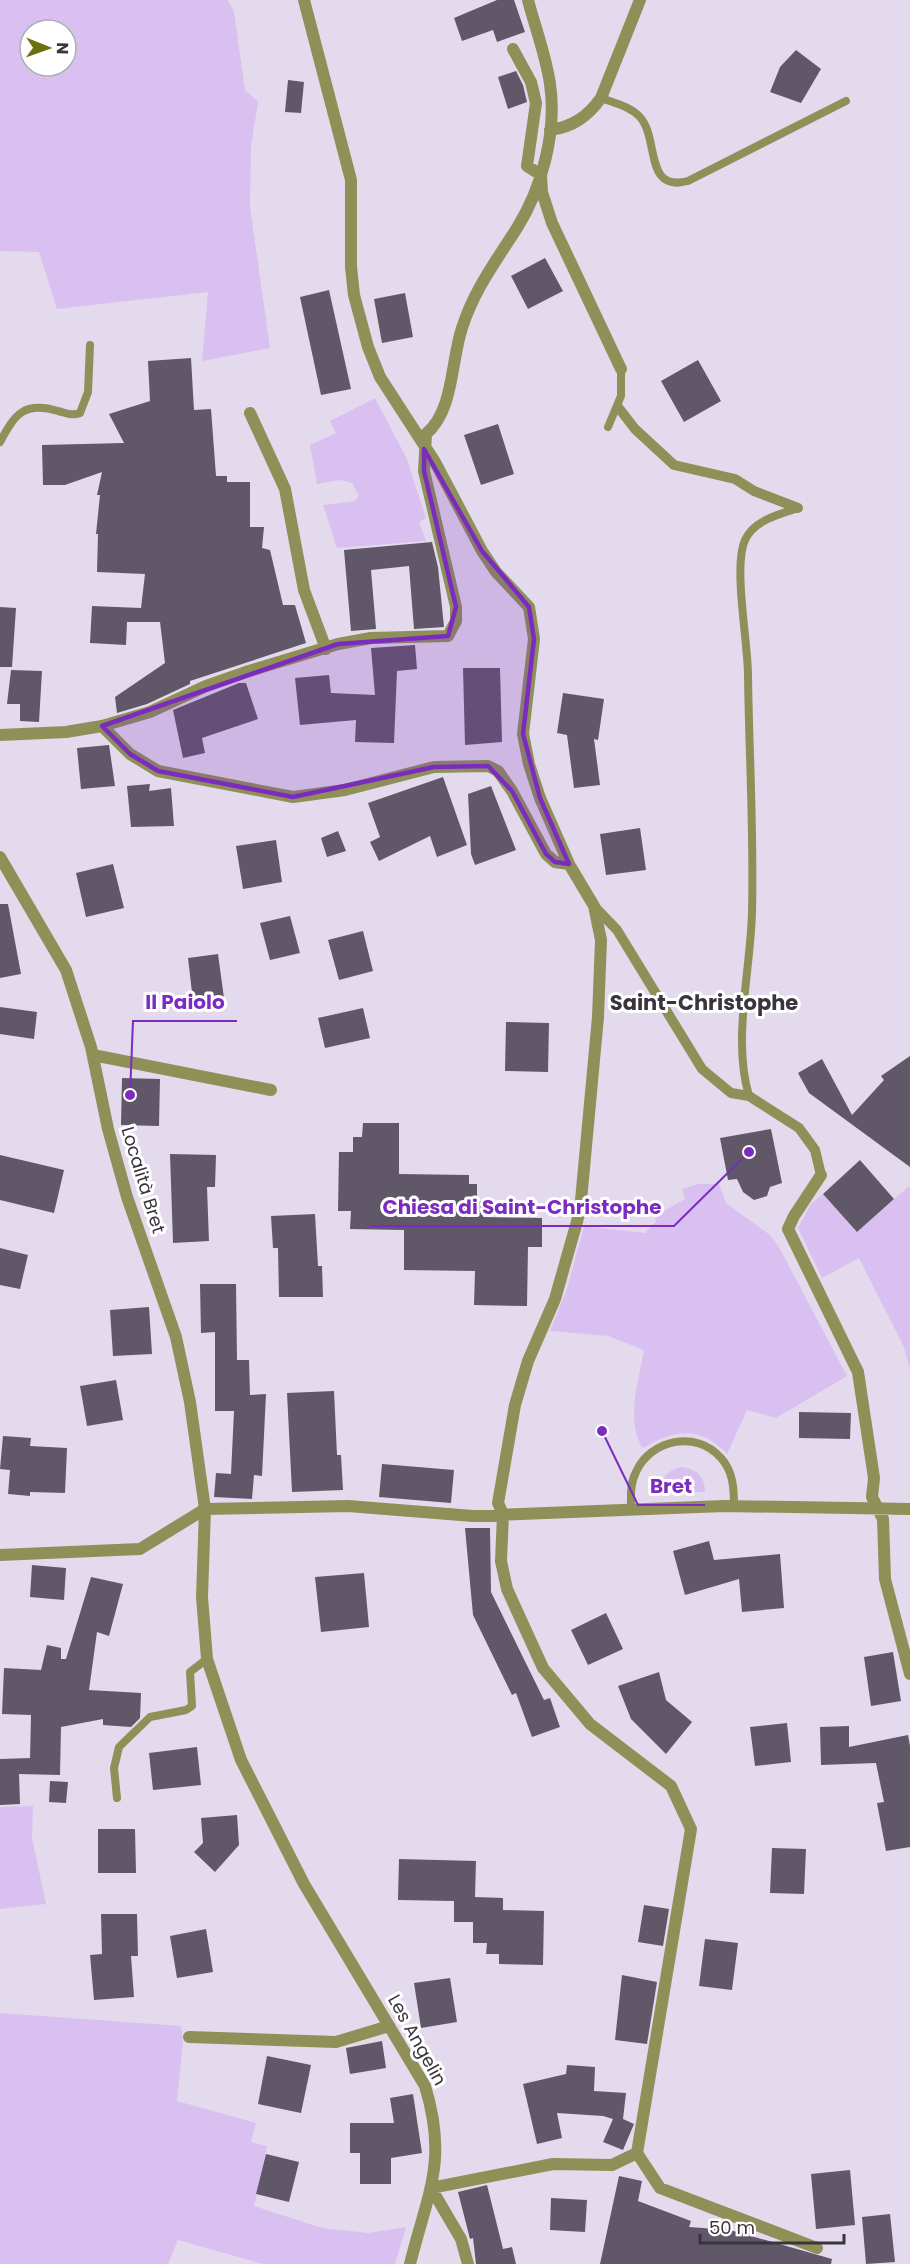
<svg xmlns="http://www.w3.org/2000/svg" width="910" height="2264" font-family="Poppins,sans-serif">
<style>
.green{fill:#d9c0f1;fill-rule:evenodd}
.building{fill:#605868}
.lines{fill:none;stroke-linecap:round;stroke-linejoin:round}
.service{stroke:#8e9058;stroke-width:8}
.pedestrian{stroke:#8e9058;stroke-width:10}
.minor{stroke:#8e9058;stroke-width:12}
.tertiary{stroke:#8e9058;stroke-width:12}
.marked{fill:#7b2cbf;fill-opacity:0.2;stroke:#7b2cbf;stroke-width:4.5;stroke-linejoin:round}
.labels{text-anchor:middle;stroke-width:6;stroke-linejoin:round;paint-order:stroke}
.street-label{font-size:18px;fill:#39353c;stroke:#fff}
.quarter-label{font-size:21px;font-weight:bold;fill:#39353c;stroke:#fff}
.leader{fill:none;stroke:#7b2cbf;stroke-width:2}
.callout-dot{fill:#7b2cbf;stroke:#fff;stroke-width:2}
.callout-label{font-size:20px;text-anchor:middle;font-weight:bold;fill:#7b2cbf;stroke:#fff;stroke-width:6;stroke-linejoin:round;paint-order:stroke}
</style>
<rect width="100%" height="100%" fill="#e4daed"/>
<path class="green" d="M0,0h228l6,12 11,78 13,12 -7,44 -1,61 20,141 -68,13 6,-69 -151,17 -18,-57 -39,-1zM30,30h36v36h-36z
M375,398l31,59 20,61 -7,4 7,19 -89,7 -14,-43 32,-4 4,-5 -7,-13 -12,-3 -23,4 -7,-39 26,-12 -6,-12z
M698,1184h21l7,19 44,32 9,12 68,129 -71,42 -29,-8 -20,44c-27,-29 -53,-24 -84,-6 -18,-25 -4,-69 1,-98l-36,-14 -58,-5 17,-42 17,-63 61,7 11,-12 -1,-5 30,-17 -3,-10z
M908,1187l2,1v181l-6,-22 -45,-89 -37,20 -24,-50 13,-24 12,-10 34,38z
M682,1467c15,2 23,10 23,25l-45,1c0,-15 7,-23 22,-26z
M33,1806l-1,32 14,66 -46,5v-102z
M0,2013l181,13 2,15 -6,60 79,22 -5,19 16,4 -13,60 68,22 46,5 38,-6 -11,37h-132l-85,-24 -10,24h-168z"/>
<path class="building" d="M497,0h17l11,32 -28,10 -4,-12 -31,11 -8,-23z
M796,50l25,19 -20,34 -31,-11 10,-25z
M516,71l7,14 4,17 -19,7 -10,-32z
M288,80l16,2 -3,31 -16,-1z
M545,258l18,33 -35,18 -17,-33z
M329,290l22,99 -30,6 -21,-98z
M405,293l8,44 -31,6 -8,-44z
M191,358l3,52 17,-1 5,67h11v6h23v45h14l-2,21 8,2 13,55h12l11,38 -116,38v3l-43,20 -30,9 -2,-16 50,-34 -5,-41h-33l-1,23 -36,-2 2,-37 49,2 4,-34 -48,-2 1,-38h-2l4,-39h-3l5,-23 -37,13h-22l-1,-40 82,-2 -15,-29 41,-13 -2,-40z
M698,360l23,41 -37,21 -23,-41z
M498,424l16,50 -33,11 -17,-50z
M432,542l6,25 6,60 -30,2 -5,-63 -38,4 5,59 -25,2 -7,-81z
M0,607l16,1 -4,59h-12z
M415,645l2,24 -20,2 -3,72 -39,-1 1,-22 -56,5 -5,-47 34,-3 2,18 44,2 -4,-47z
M463,668h37l2,74 -37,3z
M11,670l31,1 -3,51 -19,-1v-17h-13z
M239,683h7l12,36 -56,19 3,15 -22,5 -10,-48z
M563,693l41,6 -6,41 -4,-1 6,46 -26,3 -7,-53 -10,-2z
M109,745l6,41 -34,3 -4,-41z
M443,777l24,68 -30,12 -7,-21 -51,25 -9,-19 10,-5 -12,-34z
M150,784l-1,7 22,-3 3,38 -43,1 -4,-41z
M491,786l25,64 -41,15 -4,-11 -3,-60z
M640,828l6,42 -40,5 -6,-41z
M338,831l8,20 -19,6 -6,-19z
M276,840l6,42 -39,7 -7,-43z
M113,864l11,44 -38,9 -10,-44z
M0,904h8l13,70 -21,4z
M290,916l10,37 -30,7 -10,-37z
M363,931l10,40 -34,9 -11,-40z
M218,954l6,44 -31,3 -5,-43z
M0,1007l37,5 -3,27 -34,-5z
M363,1008l7,30 -45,10 -7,-30z
M506,1022l43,1 -1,49 -43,-1z
M910,1056v111l-101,-74 -11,-20 24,-14 30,56 32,-35 -3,-4z
M122,1078l38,1 -1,47 -38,-1z
M363,1123h36v51l70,1v9h8v17h6v16l59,1v29h-14l-1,59 -53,-1 1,-34 -71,-1v-40l-54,-1 1,-18h-13l1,-59h14v-15h9z
M771,1129l11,54 -12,4 -3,9 -13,4 -11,-8 -6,-13 -9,1 -8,-42z
M170,1154l46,1 -1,32h-8l2,54 -36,2z
M0,1155l64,15 -10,43 -54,-13z
M860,1160l34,39 -37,33 -34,-38z
M315,1214l3,52h4l1,31h-44l-1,-49h-5l-2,-32z
M0,1248l28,7 -8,34 -20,-4z
M200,1284h36l1,76h12l1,35 16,-1 -4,82 -8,-1 -2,24 -38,-2 2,-24 15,1 3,-63h-19v-79l-14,1z
M149,1307l3,47 -39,2 -3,-46z
M116,1380l7,40 -36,6 -7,-40z
M334,1391l3,64h4l2,35 -51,2 -5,-99z
M799,1412l52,1 -1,26 -51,-1z
M3,1436l28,2 -1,8 37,2 -2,45 -35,-1v4l-22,-2 2,-24 -10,-1z
M382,1464l72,6 -3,33 -72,-6z
M465,1528h25l1,64 53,108 6,-2 10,29 -28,10 -16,-44 -4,2 -39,-80z
M709,1541l5,19 66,-6 4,54 -42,4 -3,-33 -54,16 -12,-44z
M32,1565l34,3 -2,32 -34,-3z
M364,1573l5,54 -48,5 -6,-55z
M91,1577l32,7 -14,52 -12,-4 -8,58 52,3 -1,25 -9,9 -28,-2v-6l-42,8 -1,48 -41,-1 1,30 -20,1v-46l30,-1 1,-43 -29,-1 2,-46 37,2 6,-25 14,3v11h5z
M606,1613l17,36 -35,16 -17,-35z
M893,1652l8,49 -30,5 -7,-49z
M659,1672l7,28 26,22 -26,32 -35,-35 -13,-33z
M787,1723l4,39 -36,4 -5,-39z
M849,1726v21l59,-12 2,11v101l-24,4 -9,-48 7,-1 -8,-39 -55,2 -1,-38z
M197,1747l4,38 -48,5 -4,-37z
M50,1781l18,1 -2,21 -17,-1z
M237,1815l2,30 -24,27 -21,-20 9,-9 -2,-25z
M98,1829h37l1,44h-38z
M772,1848l34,1 -2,45 -34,-1z
M399,1859l77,2 -1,36 28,1v12l41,1 -1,54 -44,-1v-10h-13l1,-11h-14v-21h-19v-21l-56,-1z
M644,1905l25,4 -6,37 -25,-4z
M101,1914h36l1,42h-7l3,41 -40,3 -4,-45 12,-1z
M206,1929l7,43 -36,6 -7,-42z
M705,1939l33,4 -6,47 -33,-4z
M622,1975l35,7 -10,62 -32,-4z
M450,1978l7,44 -36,6 -7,-45z
M382,2041l4,27 -36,6 -4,-26z
M267,2056l44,9 -10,48 -43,-9z
M567,2065l28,2 -1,24 32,2 -3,26 11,5 -11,26 -20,-8 10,-23 -10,-3 -46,-3 5,25 -25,6 -14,-60 43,-10z
M413,2094l9,59 -31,5v26h-31v-31h-10v-30h44l-4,-25z
M266,2154l33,8 -10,40 -33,-8z
M850,2170l5,55 -39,4 -5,-55z
M619,2176l23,5 -4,20 53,20 -2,6 41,3 102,29 -1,5h-231z
M487,2185l16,64 9,-2 4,17h-40l-3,-26 -3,1 -12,-47z
M551,2198l36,2 -2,32 -35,-2z
M890,2214l5,48 -29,2 -4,-47z"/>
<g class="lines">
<path class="service" d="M601,98c13,5 28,8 38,18 21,21 4,77 49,65l158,-80
M608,427l13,-31v-27
M0,442c15,-28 24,-41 58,-31 8,2 14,5 22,2l8,-21 2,-47
M749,1096c-17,-57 2,-127 3,-185 2,-79 -3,-158 -4,-236 0,-33 -15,-109 -3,-135 9,-20 35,-26 53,-32
M631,1508c0,-12 -1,-25 5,-36 14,-32 60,-43 85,-14 12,13 13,30 13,48
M117,1798l-3,-30 5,-21 31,-30 36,-7 6,-4 -2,-34 17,-13"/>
<path class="pedestrian" d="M618,407l17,22 39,36 61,14 19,12 44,17
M594,906l23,24 85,139 29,24 18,3 50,32 16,22 6,25"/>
<path class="minor" d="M304,0l47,180v87l3,28 14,52 12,30 55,85 47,89 14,21 33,35 5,32 -11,95 6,30 11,34 29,66 25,42 7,34 -3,77 -18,194 -25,88 -27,62 -13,44 -17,98 5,11 -2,47 6,28 36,79 47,56 81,62 20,43 -54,324 -25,12 -59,-1 -122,24 30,51 7,25
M513,49l18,33 5,21 -9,63 14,9 1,17 10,31 69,146
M550,130c23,-3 38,-14 51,-32l39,-98
M250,413l35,76 19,101 22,59
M102,726l28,28 28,17 135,26 52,-7 89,-23 54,-1 10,5 14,20 34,63 9,8 14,2
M0,735l66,-3 36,-6 48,-14 56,-26 43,-15 89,-27 33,-6 77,-2 8,-15v-14l-32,-136 2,-37c28,-23 25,-74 36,-106 12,-38 34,-67 55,-100 25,-40 40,-96 33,-144 -4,-28 -15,-57 -22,-84
M93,1055l178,35
M821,1175l-27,41 -6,13 70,143 16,106 -2,19 11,22 2,60 25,95
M0,1555l140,-6 65,-40 143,-3 125,10 251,-10 186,3
M189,2037l147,5 53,-16
M637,2153l23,35 157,60"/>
<path class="tertiary" d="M0,857l66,113 25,77 17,82 19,68 49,140 14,65 15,107 -3,88 5,62 34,101 63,124 121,202c23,75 3,106 -15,178"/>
</g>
<path class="marked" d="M424,449l58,102 47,56 5,32 -11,95 17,64 29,66 -14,-2 -9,-8 -34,-63 -24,-25 -54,1 -141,30 -135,-26 -28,-17 -28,-28 236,-82 110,-8 8,-29 -32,-136z"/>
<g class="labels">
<g class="street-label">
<text transform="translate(143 1180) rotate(73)" y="6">Località Bret</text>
<text transform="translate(417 2040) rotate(61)" y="6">Les Angelin</text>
</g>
<g class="quarter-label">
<text x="704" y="1010">Saint-Christophe</text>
</g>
</g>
<path class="leader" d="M130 1095L133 1021H237M749 1152L674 1226H370M602 1431L638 1505H705"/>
<g class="callout-dot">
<circle cx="130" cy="1095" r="6"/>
<circle cx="749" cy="1152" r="6"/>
<circle cx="602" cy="1431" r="6"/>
</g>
<g class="callout-label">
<text x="185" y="1009">Il Paiolo</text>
<text x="522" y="1214">Chiesa di Saint-Christophe</text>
<text x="671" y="1493">Bret</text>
</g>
<g transform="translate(48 48) rotate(91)"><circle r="28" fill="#ffffff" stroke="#b0aeb1" stroke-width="1.5"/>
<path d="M0-4.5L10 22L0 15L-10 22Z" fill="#6e6f11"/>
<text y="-9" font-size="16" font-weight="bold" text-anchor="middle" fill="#39353c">N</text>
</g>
<path d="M700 2234v9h144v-9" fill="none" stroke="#39353c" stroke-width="3"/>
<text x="709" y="2234" font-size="18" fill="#39353c" stroke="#ffffff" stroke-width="4.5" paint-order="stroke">50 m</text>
</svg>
